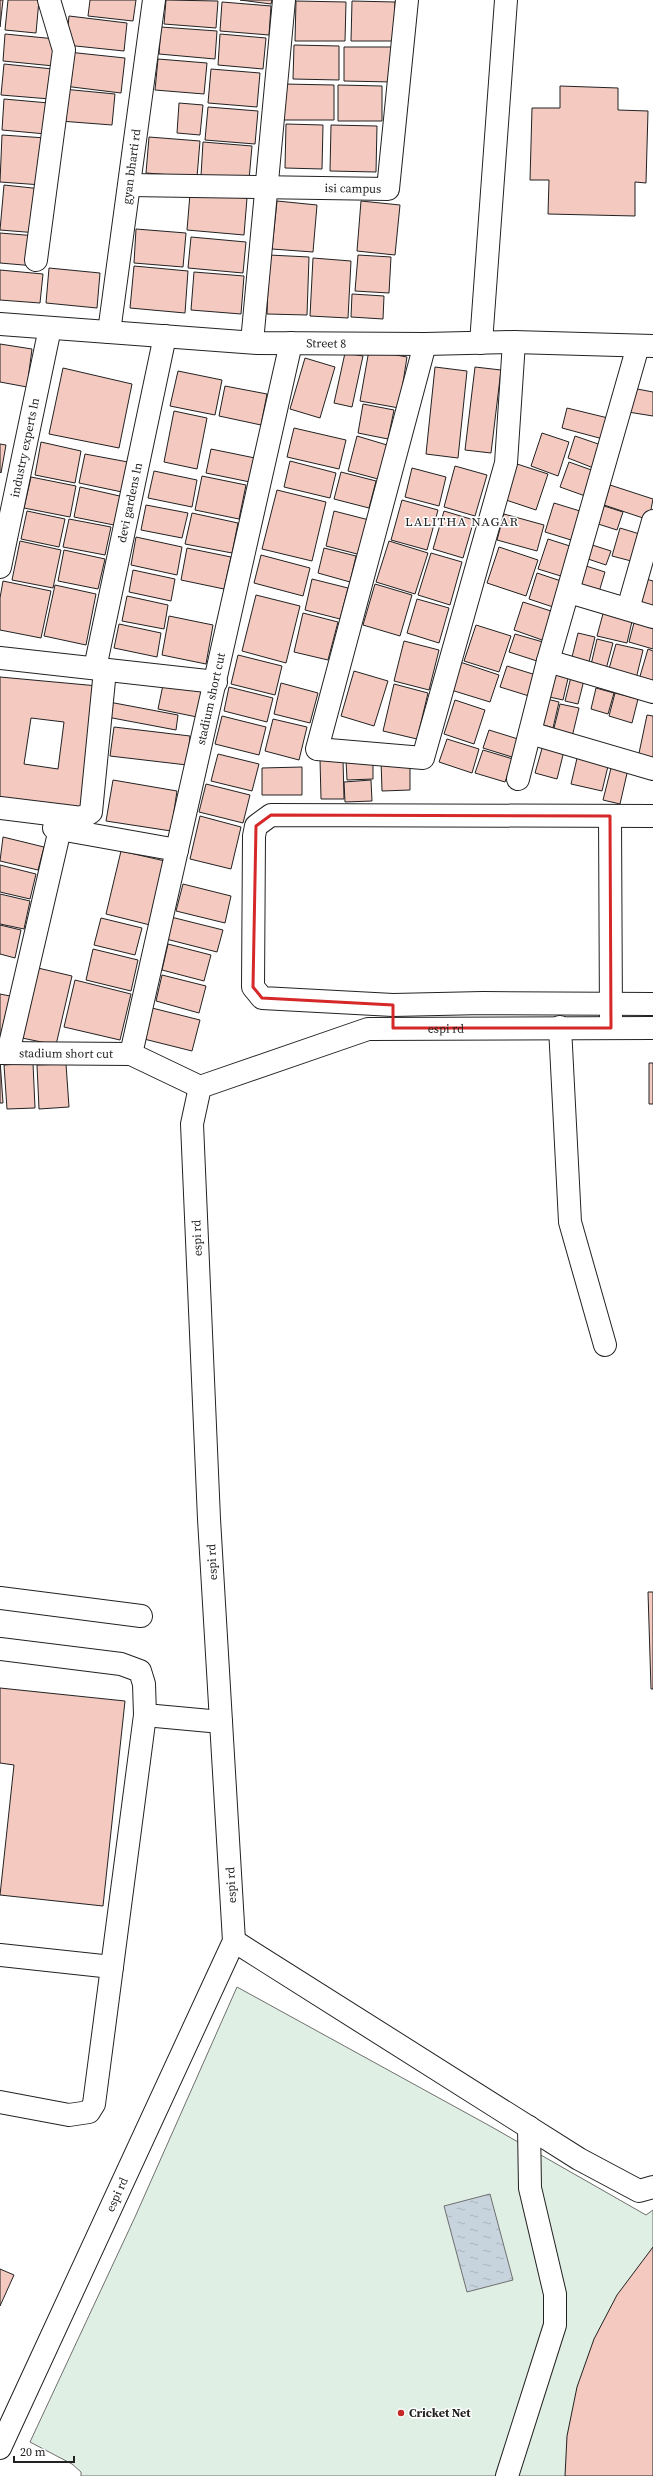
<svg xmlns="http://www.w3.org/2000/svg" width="653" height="2476" font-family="'Source Serif 4',serif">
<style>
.grass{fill:#e0efe3;stroke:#6f6f6f}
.water{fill:url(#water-ripples);stroke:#6f6f6f}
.building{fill:#f3c9c0;stroke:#222;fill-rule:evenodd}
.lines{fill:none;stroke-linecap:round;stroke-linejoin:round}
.minor-casing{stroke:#222;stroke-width:24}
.minor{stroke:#fff;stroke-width:22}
.marked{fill:none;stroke:#d62828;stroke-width:3;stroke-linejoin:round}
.poi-dot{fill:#c62828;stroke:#fff;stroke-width:1.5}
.labels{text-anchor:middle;stroke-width:3;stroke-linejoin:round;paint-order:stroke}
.street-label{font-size:12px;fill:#222;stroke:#fff}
.poi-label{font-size:12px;font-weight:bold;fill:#222;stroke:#fff;text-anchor:start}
.neighbourhood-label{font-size:13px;letter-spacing:1px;fill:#222;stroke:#fff}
</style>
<defs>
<pattern id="water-ripples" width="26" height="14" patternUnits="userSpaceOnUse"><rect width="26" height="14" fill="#c7d3dd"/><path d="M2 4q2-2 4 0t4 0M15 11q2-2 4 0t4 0" fill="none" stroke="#abb5bd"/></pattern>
</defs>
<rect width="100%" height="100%" fill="#fff"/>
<path class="grass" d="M237,1987l253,139 156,89 7,-5v266h-572v-4l-9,-8 -42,-22 105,-225z"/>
<path class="water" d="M490,2194l23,86 -46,12 -23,-86z"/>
<path class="building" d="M0,0h3l-3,27z
M8,0h31l-3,33 -31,-3z
M90,0h46l-3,21 -45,-5z
M166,0l52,1 -2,27 -52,-4z
M240,0h32l-1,4z
M296,1l50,1 -1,39h-50z
M352,1l43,1 -1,39h-43z
M222,2l49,4 -2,29 -49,-4z
M69,16l58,7 -3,28 -58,-6z
M161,27l56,4 -2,28 -56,-5z
M5,34l51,5 -2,27 -51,-5z
M220,34l46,4 -3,31 -45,-4z
M294,45l45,1v34l-46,-1z
M344,47h49v35l-49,-1z
M68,52l57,6 -4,35 -57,-7z
M158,59l49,4 -3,31 -49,-4z
M4,64l49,5 -3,30 -49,-4z
M211,69l49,4 -3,34 -49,-4z
M283,84l51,1v35h-52z
M338,85l44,1v35h-44z
M560,86l58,2v22l30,1 -2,72 -11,-1v34l-87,-2 1,-34h-19l2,-72h28z
M63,89l52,5 -3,31 -52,-4z
M4,99l45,4 -3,31 -44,-4z
M179,103l24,2 -3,30 -23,-2z
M208,107l50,4 -3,33 -50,-4z
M286,124l37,1 -1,44 -37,-1z
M331,125l46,1 -1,46 -46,-1z
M2,135l44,3 -4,47 -42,-3z
M149,137l51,4 -3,36 -51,-4z
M203,142l49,4 -3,34 -48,-4z
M4,185l38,4 -4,44 -38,-3z
M190,194l57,4 -3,37 -57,-5z
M277,201l40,4 -4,47 -41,-3z
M361,201l39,4 -5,50 -38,-4z
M136,229l50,4 -3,34 -49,-4z
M0,233l37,3 -2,30 -35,-3z
M191,237l55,5 -3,31 -55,-5z
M269,255l40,2 -2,58 -40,-1z
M358,255l33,2 -2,36 -34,-2z
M313,258l38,3 -3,57 -38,-2z
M134,266l54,5 -3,42 -55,-5z
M49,268l51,5 -3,35 -51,-5z
M0,270l43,4 -3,29 -40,-3z
M194,272l50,4 -3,38 -50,-4z
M352,294l32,2 -1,23 -32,-2z
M0,344l32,5 -5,38 -27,-5z
M369,350l38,7 -8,51 -39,-7z
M345,353l18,3 -11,51 -18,-4z
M305,358l30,9 -15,51 -30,-9z
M435,367l32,4 -9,87 -32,-4z
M475,367l26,3 -10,83 -26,-3z
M63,368l69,16 -13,64 -70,-14z
M178,371l44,9 -7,35 -45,-9z
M225,386l42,8 -6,31 -42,-9z
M632,388l21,4v24l-25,-4z
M363,404l31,6 -6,29 -30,-6z
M567,408l41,10 -5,21 -41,-11z
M174,411l33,7 -10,51 -33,-7z
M294,428l52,12 -7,29 -52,-12z
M542,433l27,9 -11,34 -27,-10z
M357,436l30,9 -9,34 -30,-8z
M575,436l29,10 -8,23 -28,-11z
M41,442l40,9 -6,32 -40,-8z
M0,444l6,1 -5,28 -1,-1z
M211,449l44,9 -5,24 -44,-9z
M85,454l43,8 -6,30 -43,-9z
M290,461l46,12 -6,25 -46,-11z
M569,462l28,10 -9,25 -28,-10z
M517,464l31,10 -12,36 -30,-10z
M455,466l32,9 -12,41 -31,-9z
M412,468l34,9 -7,29 -34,-9z
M154,471l43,9 -5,27 -44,-9z
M341,472l35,9 -7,27 -35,-9z
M202,476l44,9 -7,34 -44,-9z
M31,477l45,9 -6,31 -46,-9z
M610,485l43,14 -4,21 -45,-15z
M80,487l44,10 -5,29 -45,-9z
M277,490l49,12 -14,59 -50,-12z
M402,500l36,10 -11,40 -36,-10z
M554,503l26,8 -9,29 -26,-8z
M146,505l42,8 -6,25 -41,-8z
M601,505l22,7 -6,18 -22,-7z
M27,511l38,8 -6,28 -38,-8z
M334,511l39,10 -8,35 -39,-10z
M444,511l30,9 -11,38 -30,-9z
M192,513l46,10 -6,30 -47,-9z
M504,514l40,11 -7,26 -40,-11z
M69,519l42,8 -6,28 -42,-8z
M620,528l23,7 -8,27 -23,-6z
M136,537l46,10 -5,28 -46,-10z
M548,539l25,8 -9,30 -26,-8z
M20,541l41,9 -8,38 -41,-8z
M389,541l39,12 -13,41 -39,-12z
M586,543l25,8 -5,14 -24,-8z
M499,547l39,13 -12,36 -39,-13z
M187,548l44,9 -7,32 -43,-9z
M324,548l32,8 -6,26 -32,-9z
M64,550l41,9 -7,30 -40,-8z
M431,553l31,9 -12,43 -32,-10z
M261,555l49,13 -7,28 -49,-13z
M583,565l22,7 -6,20 -22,-7z
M133,570l42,9 -4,22 -42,-9z
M537,573l27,9 -8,26 -27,-9z
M312,579l36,9 -8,31 -35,-9z
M646,579l7,2v33l-17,-5z
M3,581l48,10 -10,47 -41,-8v-32z
M375,584l37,11 -12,41 -37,-11z
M55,585l41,9 -10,51 -42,-9z
M256,595l44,11 -14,57 -44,-12z
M127,596l41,9 -4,24 -42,-8z
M417,599l32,9 -10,35 -32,-10z
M523,602l31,10 -9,29 -31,-11z
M604,610l29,7 -6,26 -30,-7z
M303,613l35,9 -10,38 -34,-8z
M169,616l44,9 -7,39 -44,-9z
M635,619l18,5v25l-24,-7z
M119,624l42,9 -4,24 -43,-9z
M476,625l35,11 -12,36 -35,-11z
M578,633l17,4 -7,29 -17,-5z
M515,634l28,8 -6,19 -28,-9z
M597,639l16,4 -8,30 -15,-4z
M404,641l35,9 -10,40 -35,-9z
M616,644l27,6 -8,33 -28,-7z
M648,649l5,2v37l-15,-5z
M238,655l44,11 -7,29 -44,-11z
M460,662l39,13 -9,27 -39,-12z
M507,666l29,9 -7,21 -29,-9z
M552,670l17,4 -6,26 -18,-4z
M354,671l34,10 -14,45 -33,-10z
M0,677l98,9 -12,125 -86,-9zM31,718l33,4 -6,47 -34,-5z
M571,677l13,3 -6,24 -13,-3z
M164,680l39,8 -6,29 -39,-8z
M281,683l37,10 -8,30 -36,-9z
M394,684l34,9 -11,46 -34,-8z
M229,687l44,11 -6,24 -43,-11z
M596,688l18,5 -6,21 -17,-5z
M615,693l23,6 -6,24 -23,-7z
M543,698l16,4 -6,26 -16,-5z
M455,700l30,10 -11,34 -30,-10z
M109,702l69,13 -2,15 -69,-13z
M560,704l19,4 -7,29 -19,-5z
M647,715l6,1v44l-15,-2z
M222,716l44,11 -7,28 -44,-11z
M273,719l34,8 -8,33 -34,-9z
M114,727l76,9 -3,29 -77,-9z
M489,730l29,9 -6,18 -29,-9z
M447,739l32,10 -7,24 -33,-11z
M543,745l21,6 -7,28 -22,-6z
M483,750l30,9 -8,23 -30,-9z
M218,754l41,10 -7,27 -41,-10z
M578,754l31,8 -7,29 -31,-7z
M320,759h23l1,40h-23z
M373,759v20l-26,1 -1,-20z
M381,760h29v30l-28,1z
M612,764l16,5 -8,35 -17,-4z
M302,767v28h-40v-27z
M113,780l64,11 -6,40 -65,-10z
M371,780l1,21 -27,1 -1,-20z
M206,784l44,11 -7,28 -44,-11z
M200,816l41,11 -10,42 -41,-10z
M3,837l41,10 -6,23 -38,-9z
M121,851l44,10 -15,64 -44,-11z
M0,865l36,9 -6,25 -30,-7z
M183,884l48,12 -6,27 -49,-12z
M0,894l30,7 -6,28 -24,-5z
M171,917l52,13 -6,22 -51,-13z
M101,918l41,10 -7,27 -41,-10z
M0,925l21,5 -6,28 -15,-4z
M168,944l43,11 -7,26 -42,-11z
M93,949l45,11 -7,31 -45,-11z
M38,968l34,8 -16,69 -34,-7z
M162,975l44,11 -7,27 -43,-12z
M75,980l56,14 -11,46 -56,-13z
M0,994l10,2 -10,42z
M152,1008l48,12 -8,31 -48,-12z
M0,1060l3,43h-3z
M33,1063l2,45 -28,1 -3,-44z
M649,1063h4v41h-4z
M66,1064l3,43 -30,2 -2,-44z
M648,1592h5v97h-2z
M0,1688l125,13 -22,205 -103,-11 14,-130 -14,-2z
M653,2247v229h-88l2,-40 10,-49 17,-48 23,-44z
M0,2269l14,6 -14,31z"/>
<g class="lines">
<g class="minor-casing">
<g id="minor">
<path id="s1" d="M130,185l258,4 19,-189"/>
<path d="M36,260l28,-210 -15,-50"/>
<path id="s2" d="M0,324l257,19 168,1 89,-2 139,4"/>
<path id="s3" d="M109,332l45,-332"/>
<path d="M252,342l32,-342"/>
<path d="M481,343l25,-343"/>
<path d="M425,344l-108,405 106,9 83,-295 8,-121"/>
<path id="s4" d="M0,567l50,-239"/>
<path d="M569,592l84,25"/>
<path d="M628,609l25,-88"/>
<path d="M0,658l216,24"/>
<path d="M548,661l105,31"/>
<path id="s5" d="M95,668l70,-332"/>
<path d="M530,733l123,36"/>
<path d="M518,779l30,-118 90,-315"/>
<path d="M0,808l82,10 9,-6 14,-142"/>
<path d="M610,816l1,203"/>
<path d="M653,816l-382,-1 -15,11 -2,10 -1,151 9,11 131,7 90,-2 170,1"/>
<path d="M54,828l123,22"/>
<path d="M560,1027l10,195 35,123"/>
<path id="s6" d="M0,1053l131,1 69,33"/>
<path d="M8,1053l52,-224"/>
<path id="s7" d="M131,1054l160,-711"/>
<path d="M0,1598l141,18"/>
<path d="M0,1649l121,15 19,7 4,13 1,31 -51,389 -5,8 -20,3 -69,-13"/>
<path d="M145,1715l76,7"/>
<path d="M234,1941l345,218 60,32 14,-4"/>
<path d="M0,1955l112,12"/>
<path id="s8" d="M0,2448l234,-507 -25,-422 -17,-395 8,-37 168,-58 285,-1"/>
<path d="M507,2476l48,-151v-31l-25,-106 -1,-61"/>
</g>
</g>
<use href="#minor" class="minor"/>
</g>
<path class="marked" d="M271,815l339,1 1,212h-218v-23l-131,-7 -9,-11 3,-161z"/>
<circle class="poi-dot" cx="401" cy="2413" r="4"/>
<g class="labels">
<g class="street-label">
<text dy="4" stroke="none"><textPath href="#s3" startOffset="167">gyan bharti rd</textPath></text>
<text dy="4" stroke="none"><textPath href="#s1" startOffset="223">isi campus</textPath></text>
<text dy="4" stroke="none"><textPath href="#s2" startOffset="327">Street 8</textPath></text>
<text dy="4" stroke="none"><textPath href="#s4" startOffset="122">industry experts ln</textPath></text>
<text dy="4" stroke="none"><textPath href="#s5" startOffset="169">devi gardens ln</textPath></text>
<text dy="4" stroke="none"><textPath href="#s7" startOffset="364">stadium short cut</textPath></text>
<text dy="4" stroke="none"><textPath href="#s8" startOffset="1670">espi rd</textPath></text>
<text dy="4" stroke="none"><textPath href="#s6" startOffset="66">stadium short cut</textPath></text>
<text transform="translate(197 1238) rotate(-92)" y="4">espi rd</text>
<text transform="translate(212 1562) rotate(-93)" y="4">espi rd</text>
<text transform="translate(231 1885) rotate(-93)" y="4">espi rd</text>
<text dy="4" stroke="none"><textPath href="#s8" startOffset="279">espi rd</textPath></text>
</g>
<g class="poi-label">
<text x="409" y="2417">Cricket Net</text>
</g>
<g class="neighbourhood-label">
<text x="462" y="526">LALITHA NAGAR</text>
</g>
</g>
<path d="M14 2456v6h60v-6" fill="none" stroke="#222222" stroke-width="2"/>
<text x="20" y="2456" font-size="12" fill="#222222" stroke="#ffffff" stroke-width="3" paint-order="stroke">20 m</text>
</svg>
